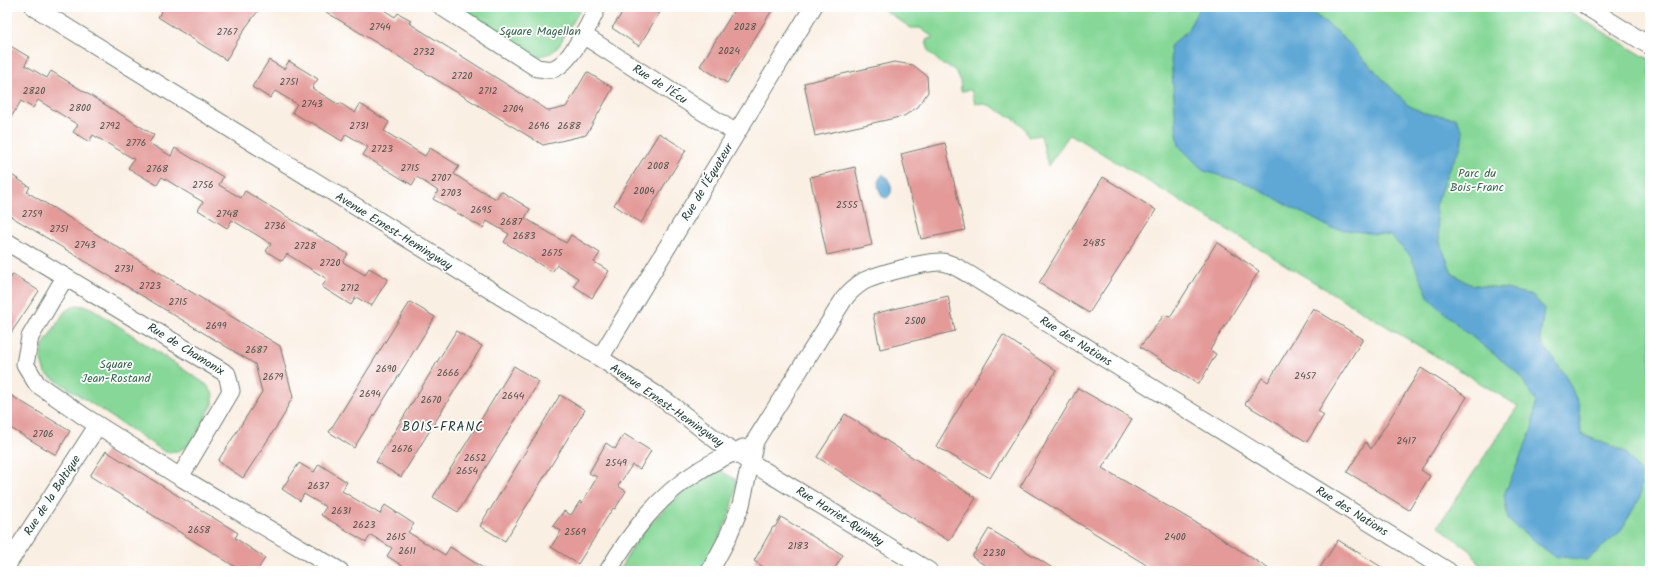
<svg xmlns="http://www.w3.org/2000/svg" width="1657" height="578" font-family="Kalam,sans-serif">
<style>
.green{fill:#87d898;stroke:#538a66}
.water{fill:#5ea7d5;stroke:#3e7284}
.building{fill:#e39a98}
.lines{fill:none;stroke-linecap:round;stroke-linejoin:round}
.minor-casing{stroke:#6c7b71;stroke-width:19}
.minor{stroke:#fff;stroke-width:17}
.labels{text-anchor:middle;stroke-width:3.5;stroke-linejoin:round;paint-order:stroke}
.number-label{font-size:10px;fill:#50544d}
.park-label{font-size:12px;fill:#39644d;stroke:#fff}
.street-label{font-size:12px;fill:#1f3d34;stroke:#fff}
.neighbourhood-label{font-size:13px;letter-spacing:1px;fill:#1f3d34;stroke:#fff}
</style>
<rect width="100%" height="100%" fill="#fff"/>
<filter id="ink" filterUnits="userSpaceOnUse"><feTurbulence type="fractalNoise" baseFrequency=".025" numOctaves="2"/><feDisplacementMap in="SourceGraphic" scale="8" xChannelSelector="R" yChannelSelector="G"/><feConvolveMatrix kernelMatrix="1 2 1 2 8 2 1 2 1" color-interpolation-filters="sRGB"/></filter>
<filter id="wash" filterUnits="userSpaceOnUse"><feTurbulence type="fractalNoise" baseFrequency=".012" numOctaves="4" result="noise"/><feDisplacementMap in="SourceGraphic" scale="16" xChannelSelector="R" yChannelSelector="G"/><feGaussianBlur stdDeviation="0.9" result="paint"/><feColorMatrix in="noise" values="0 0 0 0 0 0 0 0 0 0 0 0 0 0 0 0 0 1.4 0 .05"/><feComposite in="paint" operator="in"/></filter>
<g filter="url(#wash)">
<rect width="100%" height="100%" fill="#faefe3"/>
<path class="green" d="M457,7h125l-24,40 -7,6 -14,4z
M880,7h682l88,53v511h-166l-13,-20 -33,-25 80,-120 -448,-272 -22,32 -7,-31 -13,2 -3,-8 -9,-9 -27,-15 -14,-2 -4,-13 -10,1c0,-13 -5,-25 -18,-26l-14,-13 -3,-12 7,-3 -13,-9h-9z
M77,305l13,2 117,78 6,9v10l-23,40 -11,7 -14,1 -120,-79 -4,-12 1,-14 23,-36z
M718,469l18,11c0,32 -20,63 -34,91h-84c9,-13 16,-27 25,-39 21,-25 46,-47 75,-63z"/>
<path class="water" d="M1200,7h105l33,25 70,73 16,8 32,5 7,13 -2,16 -13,24 -13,35 5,36 12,31 17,11 33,4 30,7 12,13 -4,32 27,38 12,27 2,29 43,17 17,22 -1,25 -20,34 -33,28 -33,-4 -46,-36 -4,-25 28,-66 4,-27 -17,-28 -58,-46 -32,-30 -18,-41 -20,-21 -60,-8 -85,-45 -42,-12 -25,-25 -3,-20 -6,-80 17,-15z
M883,174c7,6 13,17 4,24l-4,-1c-5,-7 -8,-16 0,-23z"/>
<g id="blocks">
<path class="building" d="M164,7h97l-15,20 -20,33 -68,-43z
M318,7h61l16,10 3,-4 13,7 -2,3 140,88 17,-4 21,-35 26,16 -27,47 -43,10z
M626,7h37l-24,39 -27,-18z
M736,7h38l-47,76 -27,-17z
M7,44l22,13 -4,8 22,13 4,-7 103,64 -5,8 22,13 4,-8 48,29 -4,8 22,13 4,-7 103,63 -5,8 22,13 4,-7 19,11 -17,27 -15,-9 -5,8 -29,-18 5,-8 -40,-25 -5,7 -16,-10 5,-7 -14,-9 -25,-15 -5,8 -29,-18 5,-8 -25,-15 -16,-10 -5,8 -29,-17 6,-9 -41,-24 -4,7 -16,-10 5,-7 -40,-25 -5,8 -12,-7 -14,23z
M269,60l15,9 5,-8 29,18 -6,9 27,17 1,-2 15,10 5,-9 29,18 -5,9 41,25 5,-8 29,18 -5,8 26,17 1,-1 15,9 5,-8 29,18 -5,9 41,25 5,-8 29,18 -6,9 15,9 -17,27 -18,-12 4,-8 -21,-13 -5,7 -48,-30 5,-8 -22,-13 -4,7 -50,-29 5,-8 -21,-14 -5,8 -49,-30 5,-8 -22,-13 -4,7 -31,-19 -1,1 -18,-11 5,-8 -22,-13 -5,7 -18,-11z
M894,62l19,3 14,11 1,16 -10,15 -14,9 -89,20 -11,-53z
M659,133l27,17 -45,73 -27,-18z
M945,143l20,87 -44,9 -20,-85z
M855,167l17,78 -45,10 -17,-78z
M7,172l23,15 -3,5 253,154 13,51 -8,14 1,1 -43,66 -25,-17 44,-69 -7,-28 -248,-150z
M1103,177l53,33 -67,103 -50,-30z
M1217,242l42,29 -49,79 6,4 -17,30 -59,-37 24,-32 6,2z
M13,274l26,17 -32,48v-55z
M948,296l7,35 -75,18 -7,-35z
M410,302l25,15 -81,131 -25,-16z
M1313,308l50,31 -45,72 6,4 -17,27 -62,-38 17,-26 6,4z
M456,331l26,15 -81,131 -25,-15z
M1003,335l53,36 -66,107 -54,-32z
M514,366l25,16 -81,130 -25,-15z
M1421,368l46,29 -46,73 9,6 -21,34 -62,-38 19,-30 5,7z
M1078,388l54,31 -30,49 105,61 65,42h-116l-136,-84z
M7,393l63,38 -14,24 -49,-29z
M560,395l25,15 -80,131 -25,-15 9,-16h1z
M845,414l131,84 -27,43 -132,-84z
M624,434l27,17 -11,18 -8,-4 -14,21 8,5 -11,18 -2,-1 -35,56 -27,-17 10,-16 -8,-5 11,-15 7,4 9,-14 2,2 15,-26 -8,-4 17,-30 9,6z
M106,451l132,82 -3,5 30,20 -8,13h-26l3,-5 -144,-90z
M299,463l15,9 5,-8 28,18 -5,9 38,23 5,-9 29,19 -6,8 22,14 15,9 5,-8 38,24h-78l-23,-15 5,-8 -21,-13 -5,7 -45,-27 5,-8 -22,-13 -4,7 -18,-12z
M781,517l62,38 -10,16h-63l-16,-10 19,-34h2z
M989,529l32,19 36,23h-63l-22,-14z
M1338,540l50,31h-70z"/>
</g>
</g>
<g filter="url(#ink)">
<use href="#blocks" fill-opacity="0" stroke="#6c7b71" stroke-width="1"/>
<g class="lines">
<g class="minor-casing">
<path id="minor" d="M34,7l566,351 66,43 58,45 205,125
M442,7l95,61c4,0 11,2 15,1 17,-3 39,-47 45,-62
M1587,7l63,39
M583,35l153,98
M7,242l220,132 4,17 -51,86
M65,277l-35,60 -5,27 12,20 48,33 95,60 160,94
M600,358l213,-351
M7,565l91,-140
M608,571c23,-38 50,-75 89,-99 14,-10 30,-16 46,-24
M710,571l16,-30 15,-36 14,-64 89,-142c5,-7 12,-13 20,-18 15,-7 62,-20 78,-19 10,1 19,8 28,13l478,296"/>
</g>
<use href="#minor" class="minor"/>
</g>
</g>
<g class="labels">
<g class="number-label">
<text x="380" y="30">2744</text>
<text x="745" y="30">2028</text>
<text x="227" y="35">2767</text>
<text x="729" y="54">2024</text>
<text x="424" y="55">2732</text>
<text x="462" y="79">2720</text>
<text x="289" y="85">2751</text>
<text x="34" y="94">2820</text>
<text x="488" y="94">2712</text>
<text x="312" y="107">2743</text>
<text x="80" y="111">2800</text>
<text x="513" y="112">2704</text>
<text x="110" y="129">2792</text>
<text x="359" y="129">2731</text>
<text x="539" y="129">2696</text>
<text x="569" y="129">2688</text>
<text x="136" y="146">2776</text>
<text x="382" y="152">2723</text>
<text x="658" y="169">2008</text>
<text x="410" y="171">2715</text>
<text x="157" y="172">2768</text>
<text x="441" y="181">2707</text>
<text x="203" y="188">2756</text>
<text x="644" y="194">2004</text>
<text x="451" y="196">2703</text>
<text x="847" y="208">2555</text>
<text x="481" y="213">2695</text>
<text x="32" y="217">2759</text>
<text x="227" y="217">2748</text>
<text x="511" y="225">2687</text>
<text x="275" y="229">2736</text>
<text x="59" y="232">2751</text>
<text x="524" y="239">2683</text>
<text x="1094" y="246">2485</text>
<text x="85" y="248">2743</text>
<text x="305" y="249">2728</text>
<text x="552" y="256">2675</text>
<text x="330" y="266">2720</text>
<text x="124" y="272">2731</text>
<text x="150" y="289">2723</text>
<text x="350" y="291">2712</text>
<text x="178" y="305">2715</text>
<text x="915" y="324">2500</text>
<text x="216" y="329">2699</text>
<text x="256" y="353">2687</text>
<text x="386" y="372">2690</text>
<text x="448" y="376">2666</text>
<text x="1305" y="379">2457</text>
<text x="273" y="380">2679</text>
<text x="370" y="397">2694</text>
<text x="513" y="399">2644</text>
<text x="431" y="403">2670</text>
<text x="43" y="437">2706</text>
<text x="1406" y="444">2417</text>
<text x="402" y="452">2676</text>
<text x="475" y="461">2652</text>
<text x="616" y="466">2549</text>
<text x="467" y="474">2654</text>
<text x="318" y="489">2637</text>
<text x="341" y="514">2631</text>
<text x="364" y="528">2623</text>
<text x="199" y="533">2658</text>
<text x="575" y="535">2569</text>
<text x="396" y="540">2615</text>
<text x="1175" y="540">2400</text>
<text x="798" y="549">2183</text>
<text x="407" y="554">2611</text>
<text x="994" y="556">2230</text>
</g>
<g class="park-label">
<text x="540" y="35">Square Magellan</text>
<text x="1477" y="177">Parc du<tspan x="1477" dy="14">Bois-Franc</tspan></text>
<text x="116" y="368">Square<tspan x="116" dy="14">Jean-Rostand</tspan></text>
</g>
<g class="street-label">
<text transform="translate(660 84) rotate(33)" y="4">Rue de l'Écu</text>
<text transform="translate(707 182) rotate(-59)" y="4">Rue de l'Équateur</text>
<text transform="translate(394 231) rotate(32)" y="4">Avenue Ernest-Hemingway</text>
<text transform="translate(1076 341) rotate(32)" y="4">Rue des Nations</text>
<text transform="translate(186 349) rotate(32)" y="4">Rue de Chamonix</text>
<text transform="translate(667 405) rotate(35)" y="4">Avenue Ernest-Hemingway</text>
<text transform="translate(52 495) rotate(-57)" y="4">Rue de la Baltique</text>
<text transform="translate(1352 511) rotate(32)" y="4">Rue des Nations</text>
<text transform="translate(840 516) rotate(32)" y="4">Rue Harriet-Quimby</text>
</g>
<g class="neighbourhood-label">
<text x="443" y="431">BOIS-FRANC</text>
</g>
</g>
<rect width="1657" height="578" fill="none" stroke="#fff" stroke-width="24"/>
</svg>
